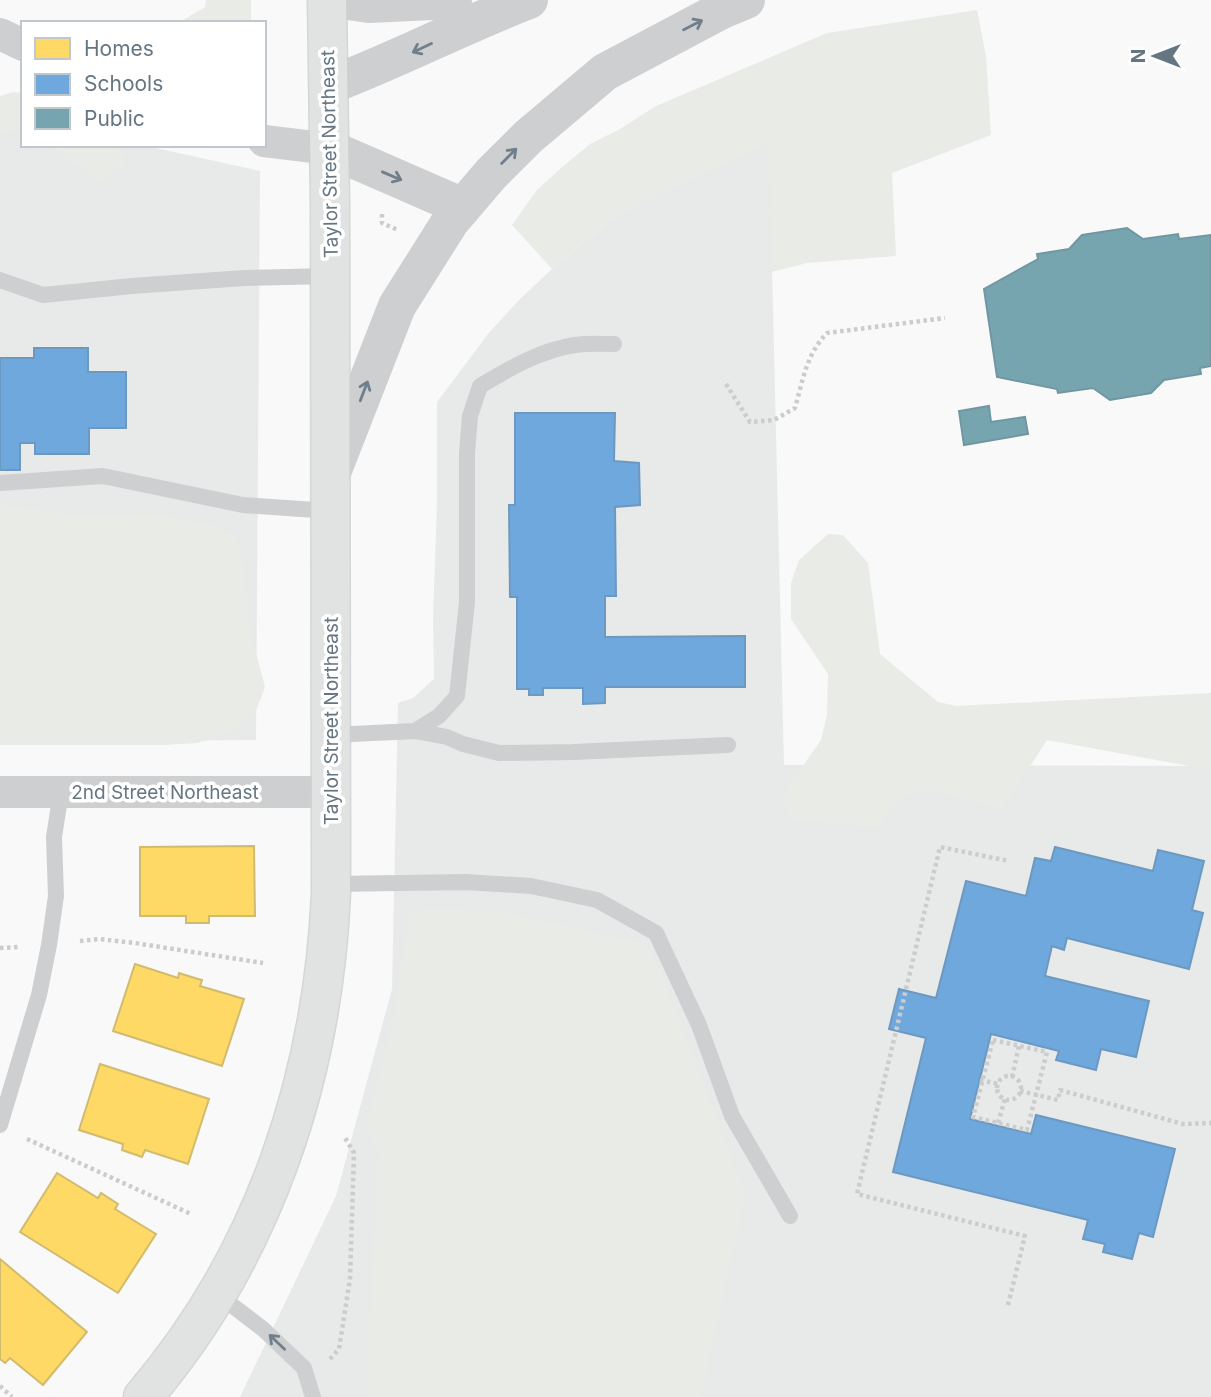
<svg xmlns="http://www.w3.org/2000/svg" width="1211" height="1397" font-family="Inter,sans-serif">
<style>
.built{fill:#e8e9e9}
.green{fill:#e8ebe6}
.homes{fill:#ffd966;stroke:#d1bb6f;stroke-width:2}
.schools{fill:#6fa8dc;stroke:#6c99c1;stroke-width:2}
.public{fill:#76a5af;stroke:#7197a2;stroke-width:2}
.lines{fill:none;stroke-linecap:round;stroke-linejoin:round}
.secondary-casing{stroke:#d5d6d7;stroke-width:41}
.path{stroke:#cbcccd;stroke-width:4.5;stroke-dasharray:3.5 3.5;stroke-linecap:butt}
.service{stroke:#cecfd0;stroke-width:16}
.minor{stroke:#cecfd0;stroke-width:32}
.tertiary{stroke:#cecfd0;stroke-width:38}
.secondary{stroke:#e1e2e2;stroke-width:38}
.oneway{stroke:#707f8b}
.labels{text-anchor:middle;stroke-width:7;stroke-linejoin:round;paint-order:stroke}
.street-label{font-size:19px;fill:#657683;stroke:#fff}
</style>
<rect width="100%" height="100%" fill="#f9f9f9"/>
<path class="built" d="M0,115l23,5v25h119l118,26 -4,569 -256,2z
M769,141l15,624 427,1v631h-971l96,-201 56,-207 6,-286 15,-5 21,-19 -1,-61 4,-114v-102l51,-68 31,-34 33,-31 66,-55z"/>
<path class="green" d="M206,0h45v23h-73l27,-16z
M977,10l9,46 5,79 -99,38 4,83 -89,7 -36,9 -2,-130 -27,14 -124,58 -66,55 -40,-44 25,-35 24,-22 29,-24 30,-15 36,-23 171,-73z
M13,92l10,1v40l-9,-3 -14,4v-38z
M51,145h70l5,25 -13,-2 -5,13h-11z
M0,504l71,11 83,-1 66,13 15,10 7,18 10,83 13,49 -9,24 -23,21 -36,11 -34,2h-163z
M828,534l15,1 25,28 12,91 58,48 18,4 255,-13v77l-164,-30 -45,70c-23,-6 -72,-24 -94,-16 -15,6 -21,21 -29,34l-87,-8 -9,-17 5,-16 33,-47 6,-25 1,-41 -37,-55v-36l8,-23z
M431,909l65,2 148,32 13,18 89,234 -45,202h-332l-1,-52 10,-192 -13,-28 28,-103 16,-108z"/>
<path class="homes" d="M254,846l1,70h-46v7h-23v-7h-46v-69z
M135,964l43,14 1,-5 19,6 4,1 -2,6 44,13 -22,67 -109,-35z
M100,1064l109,35 -21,65 -43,-14 -3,7 -20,-7 1,-6 -44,-14z
M57,1173l41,25 3,-5 17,11 -3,5 41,25 -38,59 -98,-61z
M0,1259l87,73 -44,53 -33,-27 -5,5 -5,-4z"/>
<path class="schools" d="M34,348h54v24h38v56h-37v26h-54v-11h-15v27h-20v-112h34z
M515,413h100l-1,48 25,2 1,42 -25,2 1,89h-11v41l140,-1v51h-140v16l-22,1v-16h-40v7h-14v-6h-12v-92h-7l-1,-92h6z
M1055,847l98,24 5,-21 46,11 -12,49 11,3 -14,56 -122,-31 -3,12 -12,-4 -7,30 104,25 -13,56 -35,-8 -5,21 -40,-10 3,-9 -68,-17 -21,85 61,15 5,-19 139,34 -22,88 -14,-4 -7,26 -29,-7 2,-8 -22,-5 5,-19 -195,-48 33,-134 -37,-9 10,-40 37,9 30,-117 60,15 9,-38 16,3z"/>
<path class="public" d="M1127,228l16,11 35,-5 1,5 32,-4v131l-11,2 1,6 -37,6 -13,13 -41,7 -17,-12 -35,5 -1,-4 -60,-12 -13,-88 54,-30 -1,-5 32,-5 13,-14z
M989,406l2,16 34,-5 3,17 -64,11 -5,-34z"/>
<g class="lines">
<g class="secondary-casing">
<path id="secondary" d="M143,1397c121,-141 180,-320 188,-504l-1,-690 -3,-203"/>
</g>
<path class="path" d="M382,214v9l16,7
M726,384l24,38 24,-2 21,-12c8,-28 11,-53 32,-75l118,-15
M80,941l19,-2 36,4 128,20
M0,948l19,-1
M993,1040l54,12 -20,78 -54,-13z
M997 1088a12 12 0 1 1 24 0a12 12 0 1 1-24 0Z
M1012,1077l7,-31
M980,1080l18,4
M1020,1091l38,9 2,-10 123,34 28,-1
M998,1123l7,-24
M27,1139l164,75
M1008,1305l17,-69 -168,-42 83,-347 69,14
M330,1359l9,-10 11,-70 4,-126 -10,-17
M0,1386l12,11"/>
<path class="service" d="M0,280l43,15 89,-9 112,-8 86,-2
M0,483l103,-7 140,29 87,6
M415,731l32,6 16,7 36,9 74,-1 155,-7
M331,735l84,-4 24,-15 18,-20 10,-94v-149l3,-37 10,-30c30,-18 61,-36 95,-41 13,-2 26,-1 39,-1
M331,884l135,-2 65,4 66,14 59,33 43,92 33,91 58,100
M0,1125l39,-130 10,-50 7,-49 -2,-59 7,-45
M217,1294l46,35 41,39 9,29"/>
<path class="minor" d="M0,34l23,11
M264,141l66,8
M0,792h331"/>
<path class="tertiary" d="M341,0l28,4 84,-4
M328,86c69,-26 133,-60 201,-86
M330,149l133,58
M331,475l66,-169 53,-84 41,-48 37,-37 77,-65 117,-62 24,-10"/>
<use href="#secondary" class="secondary"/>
</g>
<defs><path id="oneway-shaft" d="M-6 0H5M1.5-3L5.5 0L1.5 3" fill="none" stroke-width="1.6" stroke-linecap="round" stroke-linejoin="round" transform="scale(1.75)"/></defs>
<g class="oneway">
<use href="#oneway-shaft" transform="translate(693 25) rotate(-27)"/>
<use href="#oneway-shaft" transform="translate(422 48) rotate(155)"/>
<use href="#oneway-shaft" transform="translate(509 156) rotate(-45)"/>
<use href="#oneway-shaft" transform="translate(392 176) rotate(23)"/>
<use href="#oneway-shaft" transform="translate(364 391) rotate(-69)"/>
<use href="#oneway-shaft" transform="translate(277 1342) rotate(-136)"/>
</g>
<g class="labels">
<g class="street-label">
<text transform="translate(329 154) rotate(-91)" y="7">Taylor Street Northeast</text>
<text transform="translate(331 721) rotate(-90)" y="7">Taylor Street Northeast</text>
<text x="165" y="799">2nd Street Northeast</text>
</g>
</g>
<rect x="21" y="21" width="245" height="126" fill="#ffffff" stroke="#c1c8cd" stroke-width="2"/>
<rect x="35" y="38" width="35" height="21" fill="#ffd966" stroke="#c1c8cd" stroke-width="2"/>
<text x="84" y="56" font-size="21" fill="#657683">Homes</text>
<rect x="35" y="74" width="35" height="21" fill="#6fa8dc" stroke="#c1c8cd" stroke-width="2"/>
<text x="84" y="91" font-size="21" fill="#657683">Schools</text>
<rect x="35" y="108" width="35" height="21" fill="#76a5af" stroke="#c1c8cd" stroke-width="2"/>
<text x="84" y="126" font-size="21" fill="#657683">Public</text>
<g transform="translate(1155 56) rotate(270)" stroke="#ffffff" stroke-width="5" paint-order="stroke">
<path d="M0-5L12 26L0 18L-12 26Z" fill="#657683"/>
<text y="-10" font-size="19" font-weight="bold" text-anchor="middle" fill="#657683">N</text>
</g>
</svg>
